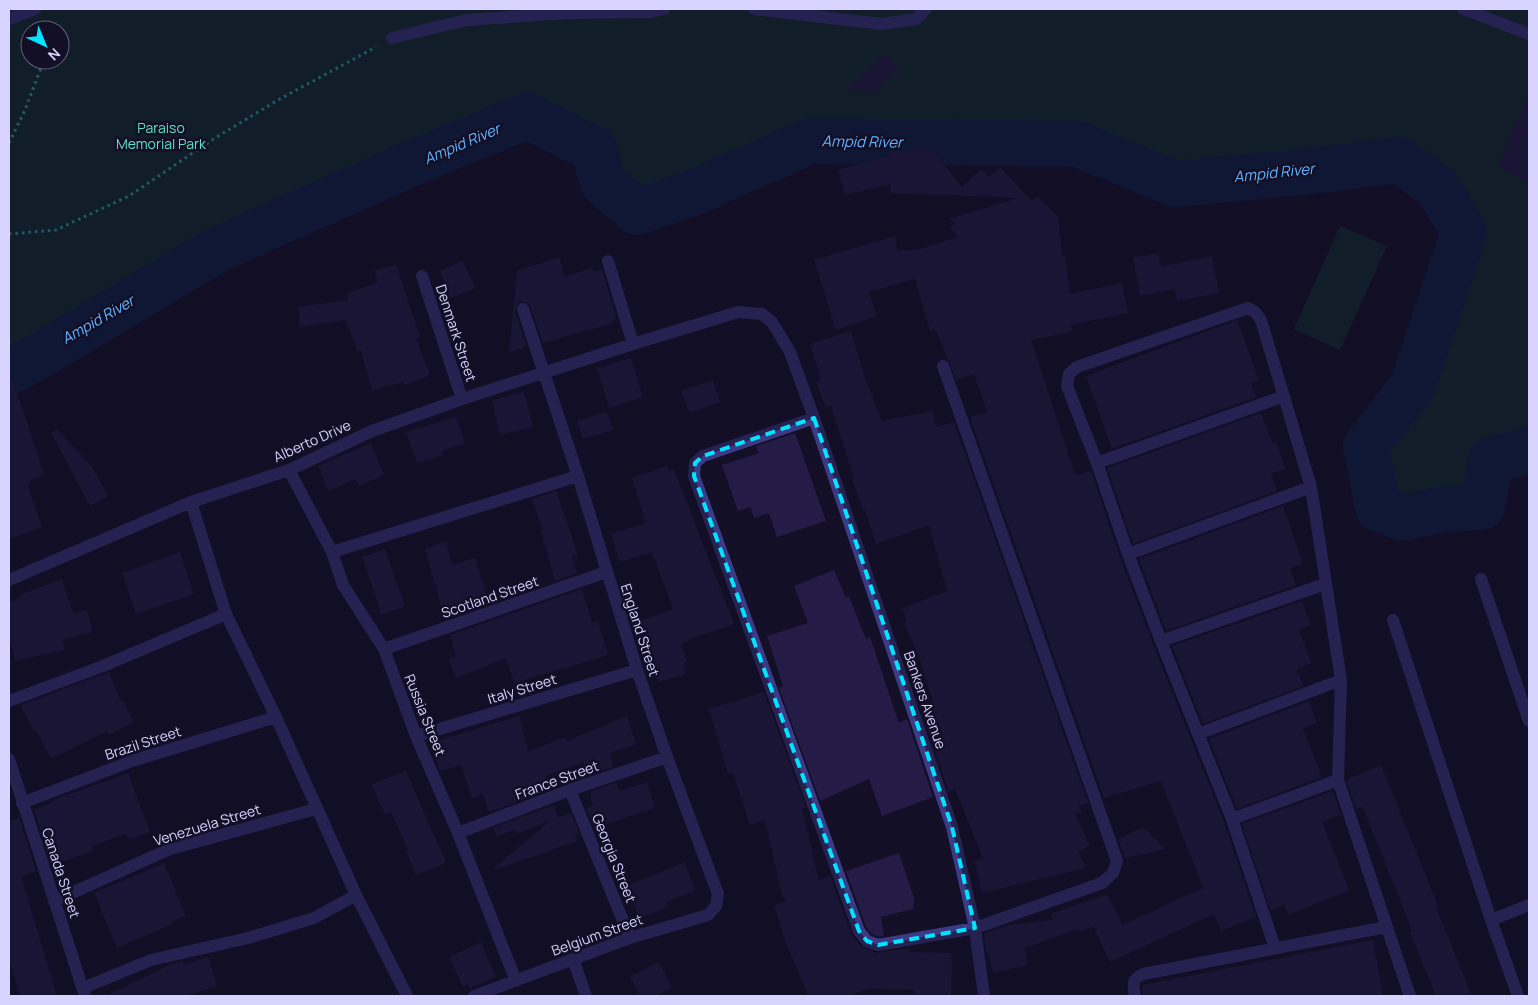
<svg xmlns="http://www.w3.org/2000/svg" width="1538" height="1005" font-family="Manrope,sans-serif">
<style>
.green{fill:#12302f;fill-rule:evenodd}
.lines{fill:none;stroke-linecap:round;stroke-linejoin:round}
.river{stroke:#0c2248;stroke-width:46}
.building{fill:#241b47}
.path{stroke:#2fb8b0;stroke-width:3;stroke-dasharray:2.5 4;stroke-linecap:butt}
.minor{stroke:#3d3a85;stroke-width:12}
.marked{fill:none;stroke:#00e5ff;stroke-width:4;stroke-dasharray:10 6;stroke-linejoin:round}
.labels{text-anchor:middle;stroke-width:5;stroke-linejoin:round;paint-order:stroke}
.park-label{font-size:14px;fill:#5fe0c0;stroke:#130f26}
.street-label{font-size:14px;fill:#d9d4ff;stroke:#130f26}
.water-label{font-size:15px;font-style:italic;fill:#62b6ff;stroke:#130f26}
</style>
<rect width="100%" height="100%" fill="#130f26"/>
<path class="green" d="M9,9h1520v442l-38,9 -9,47 -39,2 -41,9 -24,-10 -12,-62 46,-59 52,-156 -27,-44 -38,-27 -95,12 -129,12 -97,-40 -268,-3 -120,53 -53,18 -34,-29 -9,-34 -67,-33 -100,41 -209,92 -172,103 -37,20zM30,30h30v30h-30z
M1340,226l47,20 -47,104 -46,-21z"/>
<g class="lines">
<path class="river" d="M9,372l37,-20 172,-103 209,-92 100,-41 67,33 9,34 34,29 53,-18 120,-53 268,3 97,40 129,-12 95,-12 38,27 27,44 -52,156 -46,59 12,62 24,10 41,-9 39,-2 9,-47 38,-9"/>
</g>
<path class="building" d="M885,54l14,14 -24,23 -28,-1z
M1529,95v86l-32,-14z
M932,150l30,37 19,-18 8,8 11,-10 32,34 6,-5 20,21 4,39h3l5,38 52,-11 6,30 -57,12 1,7 -41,8 44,134 2,-1 1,2 13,-4 29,86 33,87 71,178 32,95 -35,14 -7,-17 -104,48 -17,-36 -12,6 -2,-3 -55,19 4,17 -35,8 -5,-21 -2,1 -2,-20 25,-8 44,-5 -2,-6 56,-20 16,31 79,-37 2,2 -43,-109 -57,17 -134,-381 17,-5 -13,-38 -18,6 -20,-50 -6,2 -15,-53 -46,13 8,24 -41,14 -22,-70 81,-24 3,15 23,-2 37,-12 -8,-10 5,-3 -6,-5 69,-21 -128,-5 1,-9 -46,11 -7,-25 52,-15v-4z
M1158,253l3,14 51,-11 7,37 -42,8 -2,-12 -35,7 -7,-38z
M560,257l4,20 28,-9 1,4 9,-3 15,50 -5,1 1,3 -70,20 -13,-37 -2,-3 -7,-2 -4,3 -2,7 12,35 -18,7 8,-82z
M463,261l12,27 -24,10 -11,-27z
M396,264l24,73 -4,1 14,37 -26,10 -1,-3 -31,9 -11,-41 -3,2 -12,-32 -46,7 -2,-20 50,-7 -2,-6 32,-12 -4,-11z
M1237,320l22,60 -8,3 5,14 -144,52 -26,-73z
M851,331l13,44 18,46 51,-10 3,16 18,-5 134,381 -9,3 3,6 -7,2 15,32 -12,6 8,16 -104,25 -8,-32 9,-2 -28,-70 -6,3 -27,-79 13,-6 -17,-52 -14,-32 3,-2 -5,-13 45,-17 -18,-66 -53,19 -12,-36 -1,1 -11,-30 2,-1 -23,-72 -5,2 -10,-26 5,-3 -11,-35z
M631,358l12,39 -34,11 -12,-40z
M13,380l31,95 -14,5 1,4h-4l15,43 -33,12v-158z
M713,380l7,22 -31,11 -8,-22z
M524,392l9,35 -33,8 -8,-35z
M607,411l6,19 -30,9 -6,-18z
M1261,413l12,31 3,-1 10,26 -15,5 6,17 -144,53 -26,-76z
M456,417l9,26 -23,8 1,4 -26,8 -11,-31z
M57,429l35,38 16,29 -18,10 -39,-73z
M795,433l31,88 -49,16 -8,-24 -15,5 -4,-11 -12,4 -16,-46 37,-12 -3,-7z
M371,443l13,32 -25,11 -3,-7 -28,12 -10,-25z
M668,466l2,5 4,-2 60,155 -46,16 1,1 -8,3 6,18 -4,2 3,10 -28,8 -20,-60 35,-13 -21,-57 -32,10 -9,-28 35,-11 -14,-45z
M556,491l22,64 -6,1 5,17 -22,8 -14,-50 2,-1 -11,-31z
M1283,506l20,58 -13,4 6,17 -130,46 -27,-72z
M446,541l6,24 23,-7 14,46 -44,15 -20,-70z
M385,549l20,57 -23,9 -20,-58z
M180,552l14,42 -58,20 -14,-41z
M834,570l12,28 3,-2 17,43 4,-2 29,86 8,-4 26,78 -51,19 -13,-37 -49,22 -41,-113 4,-2 -16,-50 41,-13 -14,-37z
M62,579l11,34 14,-3 6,22 -31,8 3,10 -50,11 -6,-27v-31l9,-4v-3z
M582,589l10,34 6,-2 10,34 -94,28 -8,-25 -50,20 -7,-19 7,-2 -6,-22z
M1302,601l8,24 -11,4 12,34 -14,6 6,17 -100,38 -31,-78z
M109,672l12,29 2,-1 11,22 -26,13 -1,-4 -56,28 -15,-28 -2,1 -13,-27z
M764,692l42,115 -4,2 17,71 11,-4 22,60 9,10 15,7 34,-5v4l42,1 -1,43h-37v-6l-46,-1 -21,7h-39l-22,-53 -12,-38 13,-4 -5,-6 -17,-75 -15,5 -17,-52 -5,1 -19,-65z
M1309,701l8,22 -14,5 19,49 -85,32 -28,-70z
M519,716l9,35 38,-14 1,4 60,-25 9,28 -26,9 3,14 -27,9 -3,-14 -38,14 3,14 -59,22 -6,-18 -11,4 -11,-33 -21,6 -10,-28z
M1381,765l58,143h-3l36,88h-36l-26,-64h2l-10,-27 -34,-85 -6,-13 -6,2 -10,-29z
M406,771l40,92 -30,12 -10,-24 2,-1 -17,-38 -6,2 -14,-29z
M128,773l22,59 -21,8 -3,-6 -34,12 1,5 -41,14 -18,-55 19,-8v-2z
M617,782l2,9 28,-9 8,26 -61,20 -8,-20 7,-2 -3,-14z
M1333,791l8,24 -19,7 27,68 -61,25 -4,-10 -13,6 -29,-87z
M553,805l5,12 -3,1 16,-5 8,20 -4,1 2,7 -82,29 -1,-2 57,-48 -35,14 -1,-4 -19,6 -3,-8z
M19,817l17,54 -15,5 36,120h-37l-11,-37v-138z
M1143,827l22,22 -39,9 -8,-18z
M899,853l15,45 -1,11 -32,8 3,19 -5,1 -7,-3 -6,-7 -20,-56z
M685,862l10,29 -29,11 2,5 -29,11 -12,-32z
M164,863l22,53 -15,6 1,2 -55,24 -23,-55z
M1373,940l10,56h-240l-1,-11z
M481,942l15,35 -26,11 -2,-4 -5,3 -14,-30z
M208,957l9,29 -31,10h-81l66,-32 12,-3 1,4z
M659,962l13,26 -16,8h-16l-10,-20z"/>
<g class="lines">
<path class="path" d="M9,143l16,-33 19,-50
M9,234l47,-4 73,-34 86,-58 63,-38 98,-53"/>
<path class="minor" d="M754,9l128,15 34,-5 10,-10
M1463,9l66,25
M9,19l26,-10
M392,38l74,-18 101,-7 83,-1 14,-3
M608,261l25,83
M422,276l40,123
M814,418l-111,38 -8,7 -1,13 165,455 8,10 11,4 97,-17 127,-45 11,-10 4,-12 -174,-495
M1097,463l187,-67
M289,470l43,82 11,33 41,64 32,87 42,97 58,148
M191,502l35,112 50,103 80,178 51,101
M332,552l246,-76
M1128,554l183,-67
M1481,579l48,142
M9,580l182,-78 98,-32 83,-39 90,-32 171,-55 105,-32 24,2 10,8 18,30 24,66 138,409 23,101 9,68
M1393,620l98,300 27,76
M1161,641l164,-57
M384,649l222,-77
M9,701l94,-35 123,-52
M1198,734l143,-54
M416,736l221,-66
M9,759l76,237
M570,790l60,148
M22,803l110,-42 144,-44
M1232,819l106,-39
M458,833l112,-43 97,-33
M54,901l116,-52 146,-40
M1491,920l38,-15
M1275,948l-43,-129 -71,-178 -33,-87 -31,-91 -30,-77 2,-12 8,-7 171,-59 7,4 6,8 50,167 30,193 -3,100 72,216
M573,959l13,37
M83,988l68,-28 97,-22 66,-20 42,-23
M474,996l156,-58 78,-23 8,-9 2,-12 -51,-137 -30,-87 -59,-194 -55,-167
M1135,996c-2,-12 -4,-16 8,-22l243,-47"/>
</g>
<path d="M0 0H1538V1005H0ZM814,418l138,409 23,101 -97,17 -11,-4 -8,-10 -165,-455 1,-13 8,-7z" fill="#130f26" fill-opacity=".55" fill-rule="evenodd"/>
<path class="marked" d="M814,418l138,409 23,101 -97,17 -11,-4 -8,-10 -165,-455 1,-13 8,-7z"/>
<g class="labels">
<g class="park-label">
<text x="161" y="133">Paraiso<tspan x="161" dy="16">Memorial Park</tspan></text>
</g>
<g class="street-label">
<text transform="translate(456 333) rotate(72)" y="5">Denmark Street</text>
<text transform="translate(312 441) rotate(-24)" y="5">Alberto Drive</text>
<text transform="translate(490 597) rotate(-19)" y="5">Scotland Street</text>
<text transform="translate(640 630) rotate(72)" y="5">England Street</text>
<text transform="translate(522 689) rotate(-17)" y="5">Italy Street</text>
<text transform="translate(925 700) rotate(71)" y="5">Bankers Avenue</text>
<text transform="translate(425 715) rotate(68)" y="5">Russia Street</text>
<text transform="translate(143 743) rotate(-18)" y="5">Brazil Street</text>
<text transform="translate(557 780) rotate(-20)" y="5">France Street</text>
<text transform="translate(207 825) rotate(-17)" y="5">Venezuela Street</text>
<text transform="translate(614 858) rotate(68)" y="5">Georgia Street</text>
<text transform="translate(61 873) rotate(72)" y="5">Canada Street</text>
<text transform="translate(597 935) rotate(-20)" y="5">Belgium Street</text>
</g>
<g class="water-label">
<text transform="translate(862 142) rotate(1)" y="5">Ampid River</text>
<text transform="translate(462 144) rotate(-23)" y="5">Ampid River</text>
<text transform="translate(1274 173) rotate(-6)" y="5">Ampid River</text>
<text transform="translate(98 320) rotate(-30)" y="5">Ampid River</text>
</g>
</g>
<rect width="1538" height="1005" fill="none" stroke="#d9d4ff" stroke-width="20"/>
<g transform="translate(45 45) rotate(136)"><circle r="24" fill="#130f26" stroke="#625e7d"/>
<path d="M0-4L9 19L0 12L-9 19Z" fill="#00e5ff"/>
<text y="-8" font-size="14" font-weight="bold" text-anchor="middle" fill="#d9d4ff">N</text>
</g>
</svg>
